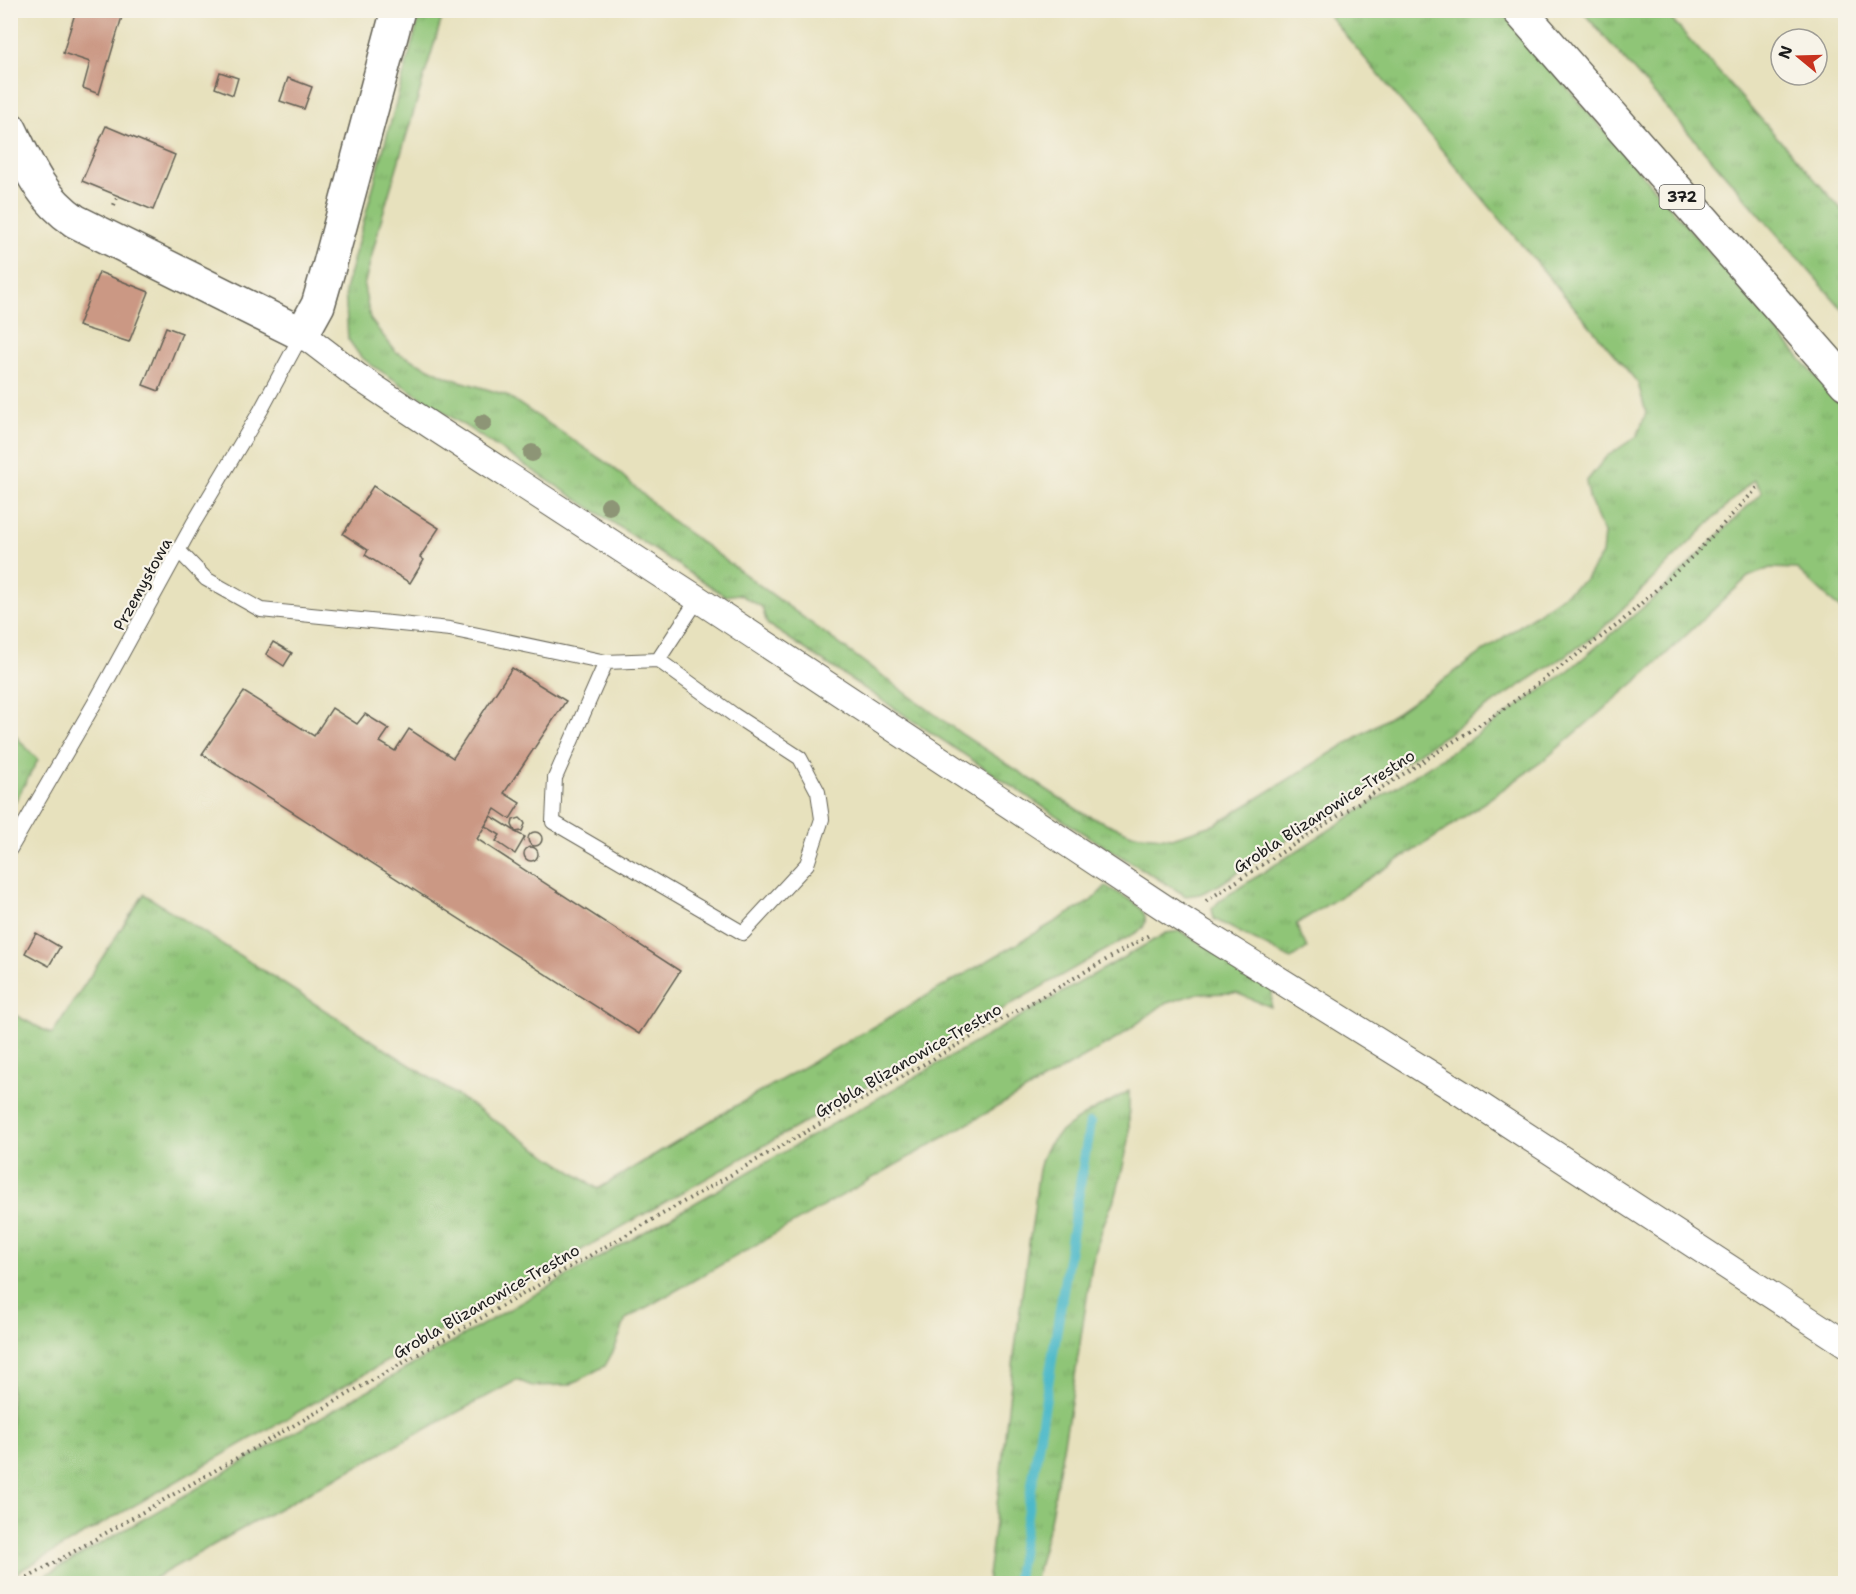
<svg xmlns="http://www.w3.org/2000/svg" width="1856" height="1594" font-family="'Shantell Sans',sans-serif">
<style>
.grass{fill:url(#grass-tufts);stroke:#56704a;stroke-width:1.5}
.lines{fill:none;stroke-linecap:round;stroke-linejoin:round}
.stream{stroke:#4db9c9;stroke-width:10}
.building{fill:#cb9884}
.lane-casing{stroke:#636154;stroke-width:16}
.street-casing{stroke:#636154;stroke-width:28}
.secondary-casing{stroke:#636154;stroke-width:36}
.primary-casing{stroke:#636154;stroke-width:36}
.path{stroke:#636154;stroke-width:4;stroke-dasharray:1.5 4.5;stroke-linecap:butt}
.lane{stroke:#fff;stroke-width:14}
.street{stroke:#fff;stroke-width:26}
.secondary{stroke:#fff;stroke-width:33}
.primary{stroke:#fff;stroke-width:33}
.tree{fill:#8d9576}
.labels{text-anchor:middle;stroke-width:4.5;stroke-linejoin:round;paint-order:stroke}
.shield{fill:#f7f3e8;stroke:#5e5c59;stroke-width:1.5}
.shield-label{font-size:15px;font-weight:bold;fill:#1c1c1c}
.street-label{font-size:16px;fill:#1c1c1c;stroke:#f7f3e8}
</style>
<defs>
<pattern id="grass-tufts" width="24" height="20" patternUnits="userSpaceOnUse" patternTransform="scale(1.5)"><rect width="24" height="20" fill="#8fc577"/><path d="M3 7l-1-3M5 7V3M7 7l1-3M15 17l-1-3M17 17v-4M19 17l1-3" fill="none" stroke="#7ba966"/></pattern>
</defs>
<rect width="100%" height="100%" fill="#f7f3e8"/>
<filter id="ink" filterUnits="userSpaceOnUse"><feTurbulence type="fractalNoise" baseFrequency=".0167" numOctaves="2"/><feDisplacementMap in="SourceGraphic" scale="12" xChannelSelector="R" yChannelSelector="G"/><feConvolveMatrix kernelMatrix="1 2 1 2 8 2 1 2 1" color-interpolation-filters="sRGB"/></filter>
<filter id="wash" filterUnits="userSpaceOnUse"><feTurbulence type="fractalNoise" baseFrequency=".008" numOctaves="4" result="noise"/><feDisplacementMap in="SourceGraphic" scale="24" xChannelSelector="R" yChannelSelector="G"/><feGaussianBlur stdDeviation="1.35" result="paint"/><feColorMatrix in="noise" values="0 0 0 0 0 0 0 0 0 0 0 0 0 0 0 0 0 1.4 0 .05"/><feComposite in="paint" operator="in"/></filter>
<g filter="url(#wash)">
<rect width="100%" height="100%" fill="#e7e1bd"/>
<path class="grass" d="M421,11h23l-63,209 -17,66 6,33 26,33 51,25 59,18 67,45 41,28 57,52 292,215 121,79 48,20 40,4 44,-14 180,-111 190,-134 16,-25 2,-21 -14,-32 -4,-19 20,-25 31,-21 9,-23 -8,-30 -313,-372h176l344,399v210l-4,-10 -44,-41 -27,-1 -22,9 -101,95 -103,88 -107,76 -141,88 11,24 -16,11 -77,-40 -2,-10 8,-9 262,-168 87,-62 90,-76 103,-102 -8,-13 -159,157 -376,249 -19,9 -14,2 -108,-66 -311,-206 -5,-17 -23,-13 -14,2 -352,-230 -13,-10 -12,-17 -3,-49z
M1582,11h82l181,202v99z
M11,731l27,29 -27,49z
M1106,886c15,10 52,23 35,44l-1130,646v-563l41,21 92,-140 291,187 163,108 122,-74 371,-214z
M1180,931l93,54 -2,22 -35,-14 -41,1 -31,10 -48,35 -490,280 -11,29 -10,18 -36,19 -37,1 -15,-6 -263,142 -108,61 -116,1 1136,-651z
M1129,1091v49l-12,52 -14,34 -11,38 -21,139 -21,118 -16,62h-47c17,-121 26,-244 46,-365 4,-24 2,-54 17,-75 17,-22 55,-38 79,-52z"/>
<g class="lines">
<path class="stream" d="M1016,1584l74,-461"/>
</g>
<g id="blocks">
<path class="building" d="M76,10h48l-25,84 -16,-6 7,-26 -27,-9z
M220,72l18,6 -5,17 -18,-7z
M288,78l24,9 -8,22 -24,-8z
M106,126l69,29 -22,55 -71,-29z
M99,272l50,20 -20,50 -51,-16z
M166,327l16,6 -23,58 -16,-6z
M373,486l66,42 -19,29 4,3 -14,23 -45,-28 3,-5 -25,-16z
M273,642l19,11 -8,13 -18,-12z
M512,668l54,33 -62,92 16,10 -10,16 -15,-10 -18,30 203,132 -41,63 -437,-280 42,-62 70,44 18,-28 25,16 8,-10 24,15 -9,13 15,9 14,-22 44,29z
M491,816l24,15 -3,-6 1,-5 7,-2 4,4 1,2 -3,7 -7,1 10,5 -10,17 -19,-13 4,-6 -15,-9z
M528 839a7 7 0 1 1 14 0a7 7 0 1 1-14 0Z
M524 854a7 7 0 1 1 14 0a7 7 0 1 1-14 0Z
M36,933l24,14 -11,19 -24,-13z"/>
</g>
</g>
<g filter="url(#ink)">
<use href="#blocks" fill-opacity="0" stroke="#636154" stroke-width="1.5"/>
<g class="lines">
<g class="lane-casing">
<path id="lane" d="M180,552l26,27 55,31 189,19 156,33 52,-2 76,55 66,43 18,34 4,27 -15,45 -64,69 -190,-111 2,-44 51,-116
M658,660l40,-61
M10,849l87,-150 96,-175 68,-114 41,-76"/>
</g>
<g class="street-casing">
<path id="street" d="M302,334l55,42 75,50 266,173 482,319 281,175 385,251"/>
</g>
<g class="secondary-casing">
<path id="secondary" d="M10,129c18,37 30,68 65,92l227,113 16,-29 11,-38 69,-257"/>
</g>
<g class="primary-casing">
<path id="primary" d="M1519,10l327,373"/>
</g>
<path class="path" d="M114,205l4,-10
M1206,901l295,-190 119,-88 75,-69 65,-69
M17,1584l1134,-650"/>
<use href="#lane" class="lane"/>
<use href="#street" class="street"/>
<use href="#secondary" class="secondary"/>
<use href="#primary" class="primary"/>
</g>
<g class="tree">
<circle cx="483" cy="423" r="9"/>
<circle cx="532" cy="453" r="9"/>
<circle cx="609" cy="506" r="9"/>
</g>
</g>
<g class="labels">
<rect class="shield" x="1659.5" y="185" width="45" height="24" rx="4.5"/>
<g class="shield-label">
<text x="1682" y="202">372</text>
</g>
<g class="street-label">
<text transform="translate(142 584) rotate(-61)" y="6">Przemysłowa</text>
<text transform="translate(1324 811) rotate(-33)" y="6">Grobla Blizanowice-Trestno</text>
<text transform="translate(908 1060) rotate(-30)" y="6">Grobla Blizanowice-Trestno</text>
<text transform="translate(486 1301) rotate(-30)" y="6">Grobla Blizanowice-Trestno</text>
</g>
</g>
<rect width="1856" height="1594" fill="none" stroke="#f7f3e8" stroke-width="36"/>
<g transform="translate(1799 57) rotate(289)"><circle r="28" fill="#f7f3e8" stroke="#9f9d96" stroke-width="1.5"/>
<path d="M0-4.5L10 22L0 15L-10 22Z" fill="#c8321e"/>
<text y="-9" font-size="16" font-weight="bold" text-anchor="middle" fill="#1c1c1c">N</text>
</g>
</svg>
